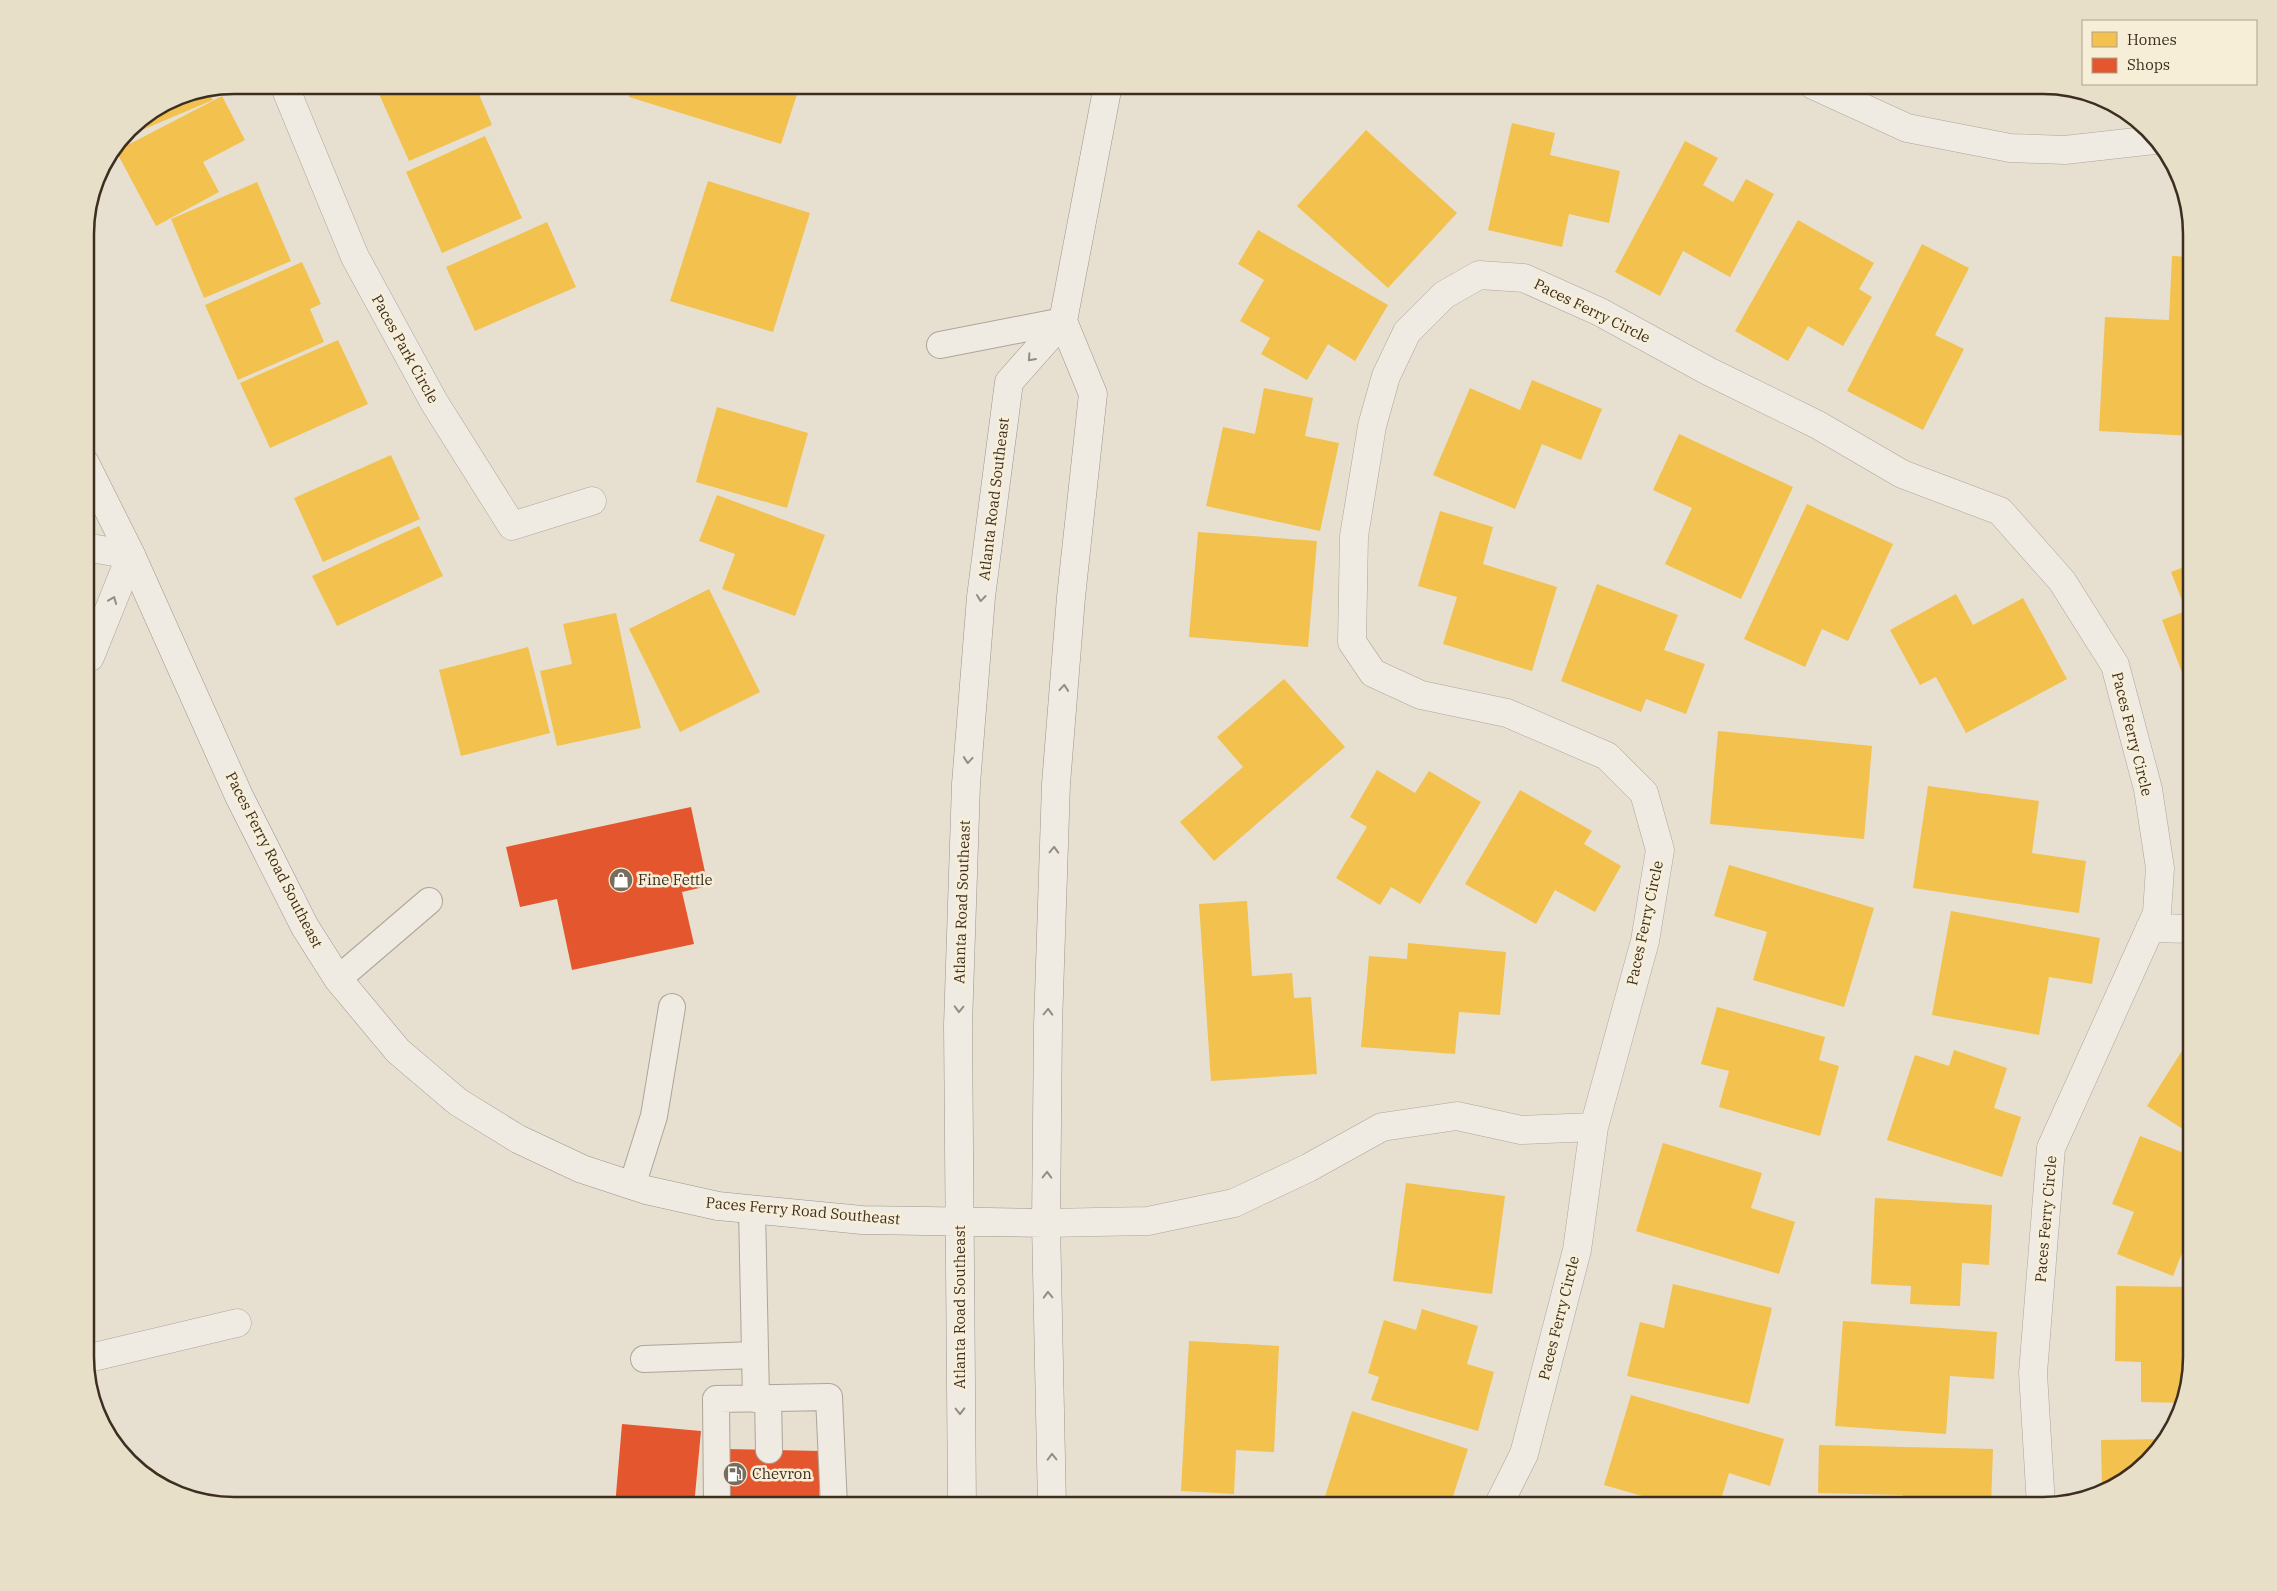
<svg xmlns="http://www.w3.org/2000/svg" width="2277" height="1591" font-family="'IBM Plex Serif',serif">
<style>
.homes{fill:#f2c14e}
.shops{fill:#e4572e}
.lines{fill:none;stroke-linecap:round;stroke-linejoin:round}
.service-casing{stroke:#ada599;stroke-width:28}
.minor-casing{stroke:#ada599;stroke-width:29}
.secondary-casing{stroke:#9c958a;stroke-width:29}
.service{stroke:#efebe3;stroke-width:26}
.minor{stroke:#efebe3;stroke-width:28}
.secondary{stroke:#efebe3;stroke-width:28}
.oneway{stroke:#968c82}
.labels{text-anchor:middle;stroke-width:5;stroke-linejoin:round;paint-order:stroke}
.street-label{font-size:15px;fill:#3d2e20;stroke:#f7eed8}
.poi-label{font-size:15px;fill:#3d2e20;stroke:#f7eed8;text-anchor:start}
.rim{fill:none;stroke:#3d2e20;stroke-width:2.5}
</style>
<rect width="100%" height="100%" fill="#e7e0d1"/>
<path class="homes" d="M375,85h100l17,40 -83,36z
M633,85h167l-19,59 -152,-47z
M208,90l5,10 -90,38 6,-10 48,-32z
M222,96l23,44 -42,22 16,30 -63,34 -40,-75z
M1512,123l43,10 -5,22 70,16 -11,52 -40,-9 -7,33 -74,-17z
M1366,130l91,83 -69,75 -91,-82z
M485,136l37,82 -80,35 -36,-81z
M1685,141l33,17 -15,27 30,17 13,-23 28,15 -44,83 -47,-26 -23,45 -45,-24z
M708,181l102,32 -37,119 -103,-31z
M257,182l34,79 -87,37 -33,-79z
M1798,220l76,43 -15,26 13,8 -29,49 -35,-20 -20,35 -53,-30z
M547,222l29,65 -101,44 -29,-64z
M1258,230l130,75 -33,56 -27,-17 -21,36 -46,-26 9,-16 -30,-17 24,-41 -26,-16z
M1922,244l47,24 -34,67 29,14 -41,81 -76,-39z
M2172,256l20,1v179l-93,-5 6,-114 64,3z
M302,262l19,42 -11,5 14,33 -86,38 -33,-75z
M338,340l30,64 -98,44 -30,-65z
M1532,380l70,29 -21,51 -39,-16 -27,65 -82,-34 37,-87 50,22z
M1264,388l49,10 -8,38 34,7 -19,88 -114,-25 17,-79 32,7z
M717,407l91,26 -21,75 -91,-26z
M1679,434l114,53 -52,112 -76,-35 27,-56 -39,-18z
M391,455l29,64 -97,43 -29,-64z
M717,495l108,40 -30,81 -73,-27 13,-35 -36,-13z
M1807,504l86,40 -45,97 -26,-12 -17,38 -61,-28z
M1440,511l53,16 -10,37 74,23 -25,84 -89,-27 14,-47 -39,-11z
M419,526l24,50 -106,50 -25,-50z
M1198,532l119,9 -9,106 -119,-10z
M2192,564v110l-8,4 -22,-58 24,-9 -15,-39z
M1597,584l81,31 -14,35 41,14 -19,50 -40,-15 -5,13 -80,-31z
M709,589l51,103 -80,40 -51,-103z
M1956,594l17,31 50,-27 44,81 -101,54 -30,-56 -16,8 -30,-55z
M616,613l25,115 -84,18 -17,-75 32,-7 -9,-40z
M528,647l22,86 -89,23 -22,-86z
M1284,679l61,68 -131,114 -34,-39 63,-55 -26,-30z
M1718,731l154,15 -8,93 -154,-15z
M1377,770l38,23 14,-22 52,31 -61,102 -29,-17 -11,18 -44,-27 31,-51 -17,-10z
M1928,786l111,15 -7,52 54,8 -7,52 -166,-25z
M1520,790l72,41 -8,13 37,22 -26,46 -40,-22 -19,34 -71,-40z
M1729,865l145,43 -30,99 -91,-27 14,-48 -53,-16z
M1247,901l5,75 40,-3 2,25 17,-1 6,77 -106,7 -12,-177z
M1951,911l149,27 -8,46 -43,-7 -10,58 -107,-20z
M1408,943l98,9 -6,63 -41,-3 -4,42 -94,-7 8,-91 38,3z
M1717,1007l108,30 -6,23 20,6 -19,70 -101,-29 10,-36 -28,-7z
M2192,1035v100l-45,-29z
M1954,1050l53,18 -13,40 27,9 -19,60 -115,-37 28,-85 34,11z
M2140,1136l52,20v72l-19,48 -56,-22 17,-42 -22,-8z
M1663,1143l99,30 -11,35 44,14 -16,52 -143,-43z
M1406,1183l99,13 -13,98 -99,-13z
M1875,1198l117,7 -3,60 -27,-2 -2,43 -50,-2 1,-18 -40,-2z
M1673,1284l99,24 -23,96 -122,-28 13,-54 24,6z
M2116,1286l76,1v70l-8,46 -43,-1v-40l-26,-1z
M1422,1309l56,17 -11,38 27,8 -16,59 -107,-31 8,-23 -11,-4 16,-53 32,10z
M1843,1321l154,11 -3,47 -44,-3 -4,58 -111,-8z
M1189,1341l90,5 -5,106 -38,-2 -2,44 -53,-3z
M1631,1395l153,44 -14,47 -41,-13 -10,33h-42l-73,-21z
M1352,1411l116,38 -18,57h-128z
M2167,1439l-50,47 -15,4 -1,-50z
M1819,1445l174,4 -2,57h-89l1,-11 -85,-2z"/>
<path class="shops" d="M691,807l17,79 -26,6 12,52 -122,26 -15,-71 -37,8 -14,-60z
M622,1424l79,7 -7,75h-79z
M725,1449l96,2 -2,55h-95z"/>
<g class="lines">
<g class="service-casing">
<path id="service" d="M940,345l123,-24
M338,979l91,-78
M632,1186l22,-70 18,-109
M752,1209l4,190
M644,1359l111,-4
M768,1398l1,52
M717,1506l-1,-107 113,-2 5,109"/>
</g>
<g class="minor-casing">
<path id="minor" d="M284,85l71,172 79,145 78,124 80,-25
M1813,85l94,43 103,20 55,2 89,-10
M85,547l46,8 -41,102 -5,2
M2150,928l42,1
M1046,1223l102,-2 86,-18 74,-35 74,-41 75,-11 64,14 73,-3
M85,1359l152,-36
M1498,1506l26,-52 53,-204 17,-123 51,-186 15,-91 -16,-57 -37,-37 -100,-43 -86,-18 -48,-22 -21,-31 2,-106 18,-110 14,-50 21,-44 37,-37 35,-20 45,3 76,34 108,59 110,54 84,49 98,37 62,70 53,84 33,124 12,79 -3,45 -106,235 -18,225 8,133"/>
</g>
<g class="secondary-casing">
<path id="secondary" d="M85,463l46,92 108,241 66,131 33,52 60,72 60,51 60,37 64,30 64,21 72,16 144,14 184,3
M962,1506l-4,-481 8,-241 15,-187 28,-215 54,-61 45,-236
M1052,1506l-6,-283 2,-198 8,-241 15,-187 22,-203 -30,-73"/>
</g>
<use href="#service" class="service"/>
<use href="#minor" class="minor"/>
<use href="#secondary" class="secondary"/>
</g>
<defs><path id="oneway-chevron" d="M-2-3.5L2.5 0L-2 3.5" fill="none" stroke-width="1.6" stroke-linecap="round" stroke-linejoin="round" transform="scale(1.25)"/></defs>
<g class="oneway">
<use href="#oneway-chevron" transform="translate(1031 358) rotate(132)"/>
<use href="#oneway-chevron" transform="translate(981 598) rotate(96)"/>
<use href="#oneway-chevron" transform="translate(113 600) rotate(-68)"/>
<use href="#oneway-chevron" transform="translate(1064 688) rotate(-85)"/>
<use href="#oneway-chevron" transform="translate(968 760) rotate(95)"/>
<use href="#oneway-chevron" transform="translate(1054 850) rotate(-88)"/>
<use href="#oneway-chevron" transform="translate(959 1009) rotate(92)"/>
<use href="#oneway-chevron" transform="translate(1048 1012) rotate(-88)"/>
<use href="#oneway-chevron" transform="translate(1047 1175) rotate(-89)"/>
<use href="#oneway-chevron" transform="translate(1048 1295) rotate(-92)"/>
<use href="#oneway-chevron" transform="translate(960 1411) rotate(89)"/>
<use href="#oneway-chevron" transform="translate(1052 1457) rotate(-91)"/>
</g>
<defs>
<g id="shop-disc" transform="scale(1.25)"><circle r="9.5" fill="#786c5e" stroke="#f7eed8"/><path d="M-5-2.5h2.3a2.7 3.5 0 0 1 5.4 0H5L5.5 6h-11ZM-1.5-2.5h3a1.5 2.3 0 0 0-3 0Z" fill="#fff"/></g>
<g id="fuel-disc" transform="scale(1.25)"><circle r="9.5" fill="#786c5e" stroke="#f7eed8"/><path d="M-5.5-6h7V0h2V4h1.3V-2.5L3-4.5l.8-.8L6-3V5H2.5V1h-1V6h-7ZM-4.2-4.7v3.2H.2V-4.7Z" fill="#fff"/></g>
</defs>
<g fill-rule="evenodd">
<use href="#shop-disc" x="621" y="880"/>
<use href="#fuel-disc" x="735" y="1474"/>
</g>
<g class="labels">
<g class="street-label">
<text transform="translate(1592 311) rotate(26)" y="5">Paces Ferry Circle</text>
<text transform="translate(405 349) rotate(61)" y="5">Paces Park Circle</text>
<text transform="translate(994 499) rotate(-83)" y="5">Atlanta Road Southeast</text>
<text transform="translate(2132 734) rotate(76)" y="5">Paces Ferry Circle</text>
<text transform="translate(274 860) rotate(63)" y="5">Paces Ferry Road Southeast</text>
<text transform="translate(962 902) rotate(-88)" y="5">Atlanta Road Southeast</text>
<text transform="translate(1645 923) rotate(-78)" y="5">Paces Ferry Circle</text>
<text transform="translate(803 1211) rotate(5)" y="5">Paces Ferry Road Southeast</text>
<text transform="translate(2046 1219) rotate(-85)" y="5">Paces Ferry Circle</text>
<text transform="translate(960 1307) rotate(-90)" y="5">Atlanta Road Southeast</text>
<text transform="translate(1559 1318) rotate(-76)" y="5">Paces Ferry Circle</text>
</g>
<g class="poi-label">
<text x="638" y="885">Fine Fettle</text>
<text x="752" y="1479">Chevron</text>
</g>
</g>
<path d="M0 0H2277V1591H0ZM234 94H2043A140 140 0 0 1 2183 234V1357A140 140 0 0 1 2043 1497H234A140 140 0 0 1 94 1357V234A140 140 0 0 1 234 94Z" fill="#e8dfc9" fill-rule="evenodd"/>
<path class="rim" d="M234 94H2043A140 140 0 0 1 2183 234V1357A140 140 0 0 1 2043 1497H234A140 140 0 0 1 94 1357V234A140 140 0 0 1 234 94Z"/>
<rect x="2082" y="20" width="175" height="65" fill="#f7eed8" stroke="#ada18e"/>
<rect x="2092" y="32" width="25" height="15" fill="#f2c14e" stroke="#ada18e"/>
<text x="2127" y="45" font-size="15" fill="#3d2e20">Homes</text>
<rect x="2092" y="58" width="25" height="15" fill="#e4572e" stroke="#ada18e"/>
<text x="2127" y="70" font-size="15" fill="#3d2e20">Shops</text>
</svg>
